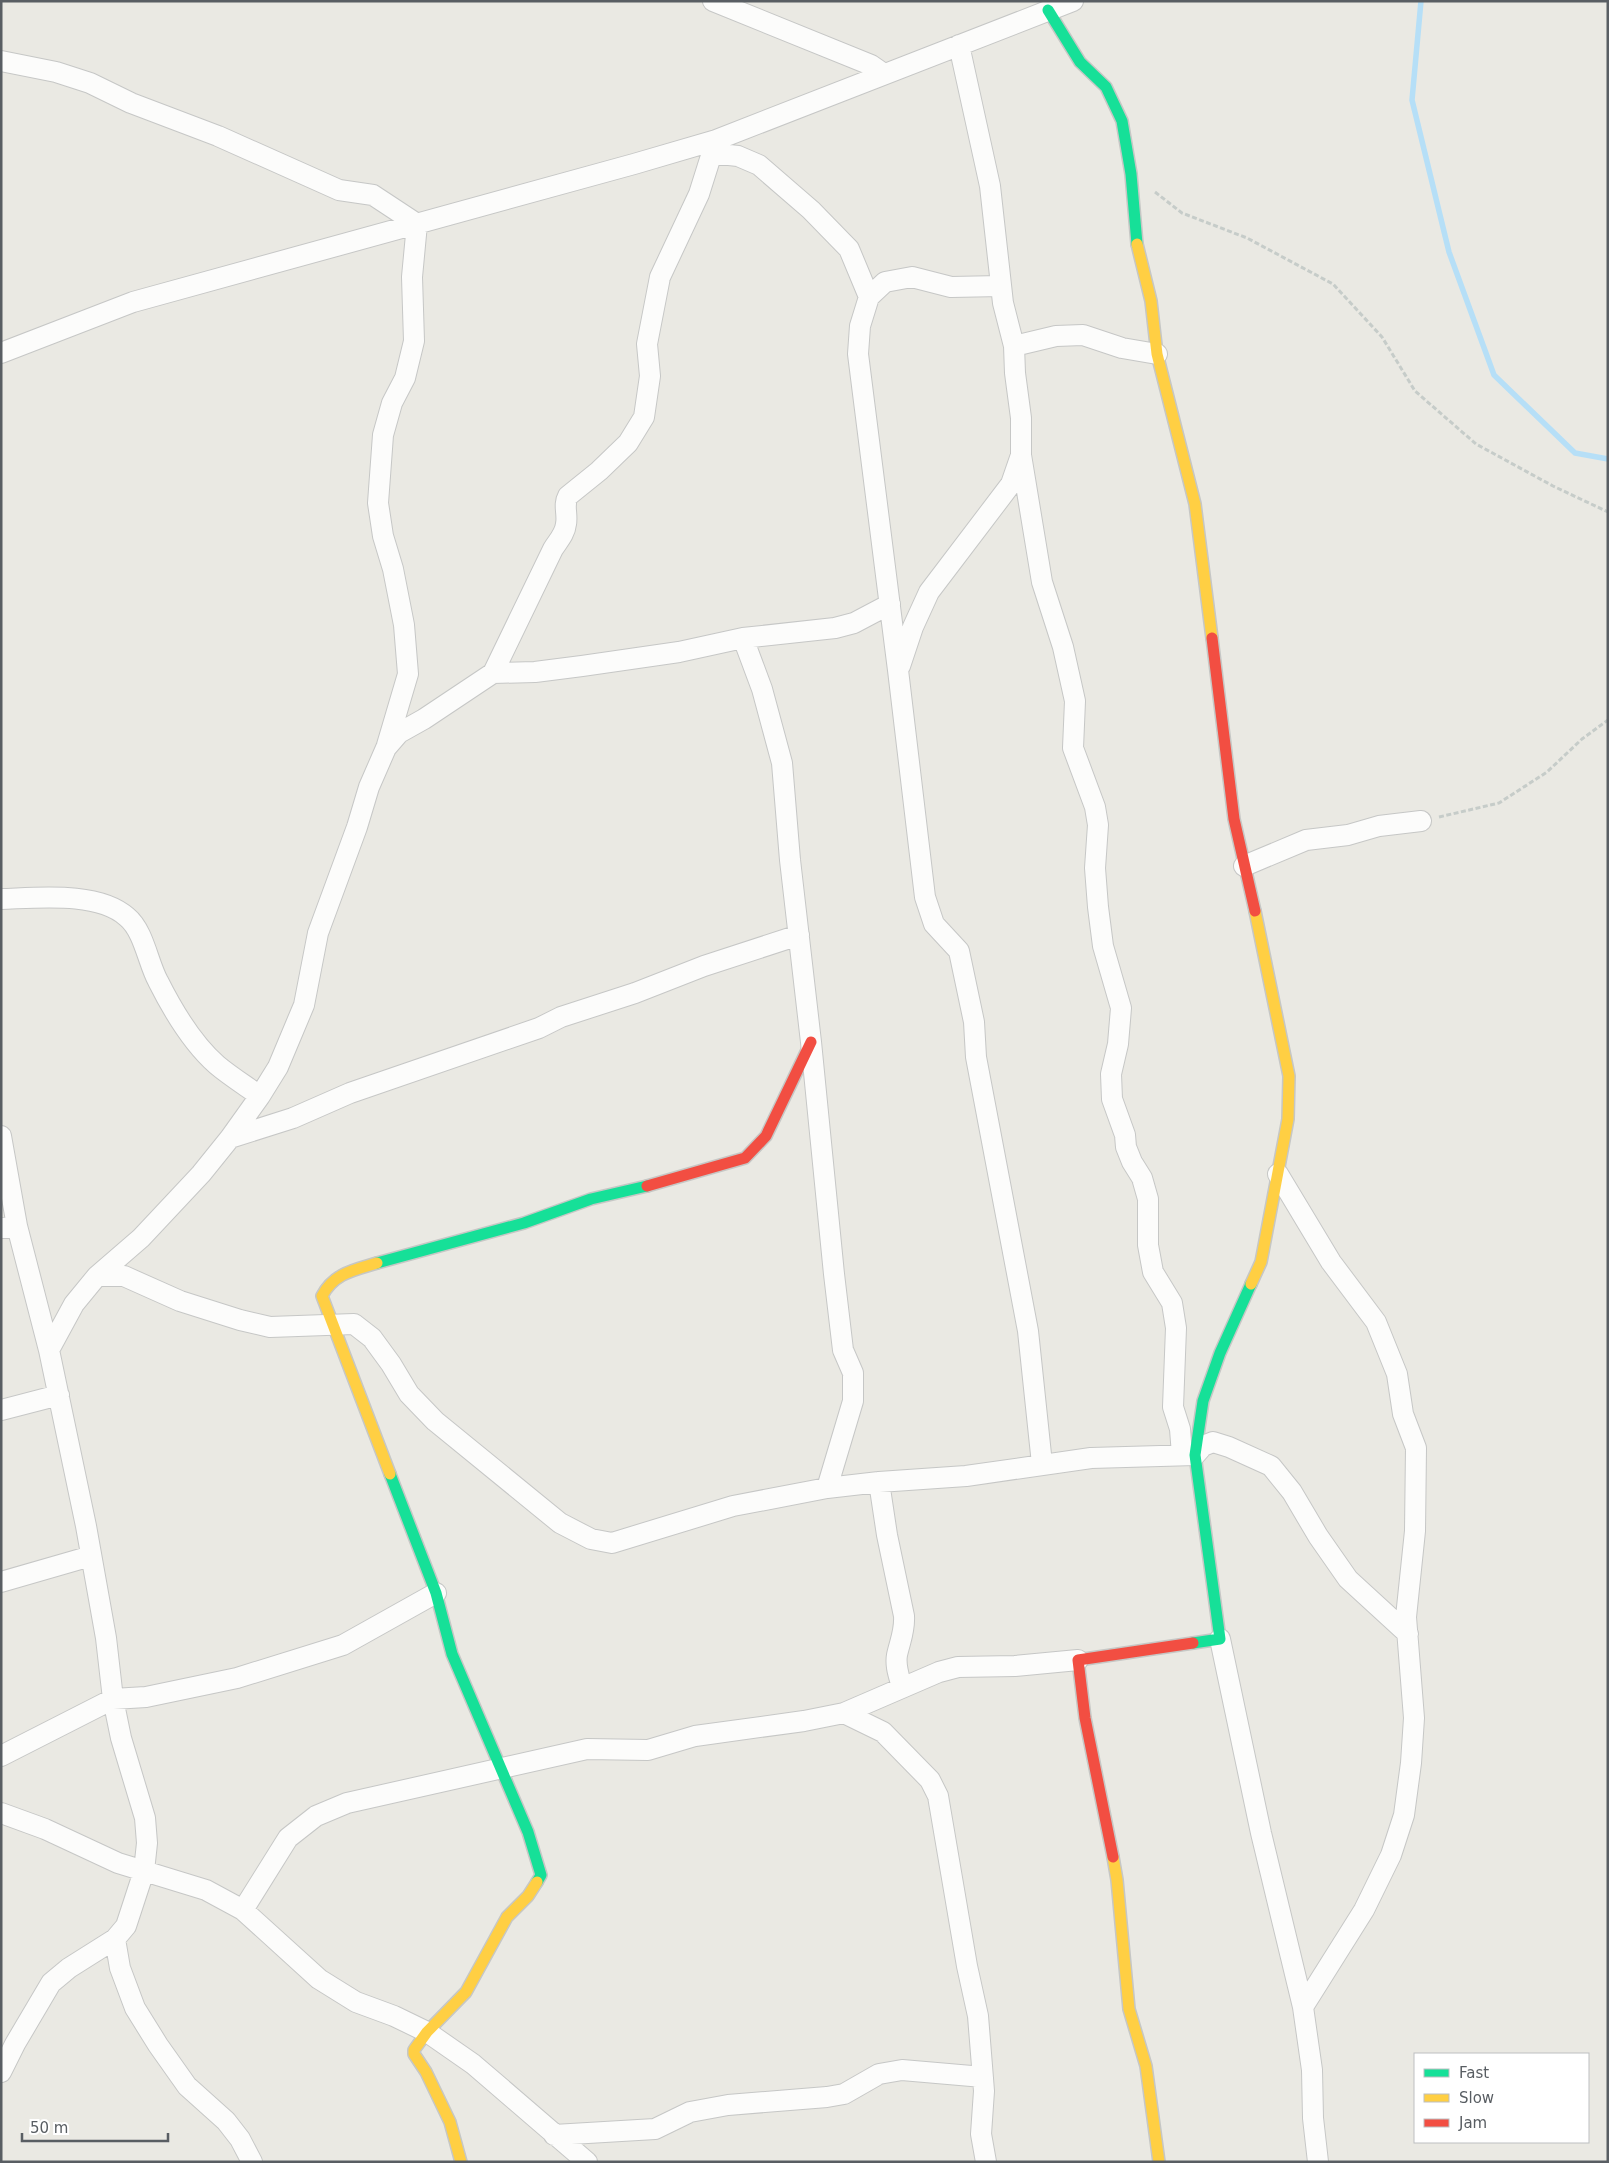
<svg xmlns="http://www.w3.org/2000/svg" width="1609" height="2163" font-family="'DejaVu Sans',sans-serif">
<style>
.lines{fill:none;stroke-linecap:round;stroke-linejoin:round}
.stream{stroke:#b6dff7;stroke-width:5.5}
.street-casing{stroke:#c6c7c6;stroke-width:22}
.fast-casing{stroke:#c6c7c5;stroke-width:14}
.slow-casing{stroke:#c6c7c5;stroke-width:14}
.jam-casing{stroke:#c6c7c5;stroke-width:14}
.path{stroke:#c6ccc9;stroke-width:3;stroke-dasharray:5 2.5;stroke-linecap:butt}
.street{stroke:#fcfcfb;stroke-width:20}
.fast{stroke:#16e098;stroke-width:11}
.slow{stroke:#ffcf43;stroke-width:11}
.jam{stroke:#f24e42;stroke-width:11}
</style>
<rect width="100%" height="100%" fill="#eae9e3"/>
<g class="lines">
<path class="stream" d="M1421,1l-9,99 37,152 45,123 81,78 33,6"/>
<g class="street-casing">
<path id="street" d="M713,1l158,64 13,9
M959,45l31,141 13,117 11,43 42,-10 27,-1 39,13 35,6
M1,61l55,11 34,11 41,20 87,33 121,54 34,5 44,29 -5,53 2,64 -9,37 -13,25 -9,32 -5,68 5,33 10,33 11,56 4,49 -21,71
M711,153l27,3 21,9 52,45 38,39 20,48
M1001,286l-50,1 -39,-10 -27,5 -16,15 -9,29 -2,28 40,316 27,227 9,27 25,27 15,71 2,35 52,274 14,133
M1,353l132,-51 501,-138 82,-24 357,-139
M1021,455l21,127 21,65 12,54 -2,47 22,59 3,18 -3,43 3,39 5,39 18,62 -3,36 -7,30 1,25 13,36 1,12 6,15 10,16 6,21v46l5,27 19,31 4,25 -3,79 7,22 2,26
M743,638l19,51 20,74 8,97 21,182 23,232 9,76 10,23v28l-26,87
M900,666l13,-39 16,-35 82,-108 10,-29v-37l-6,-45 -1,-27
M493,673l42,-1 47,-6 97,-14 64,-14 92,-10 19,-5 36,-19
M1244,866l62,-26 42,-5 31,-9 42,-5
M1,899c36,-1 97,-8 126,18 17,14 21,46 31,64 14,28 35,63 59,84 13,11 29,21 43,31
M1,1136l16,90
M230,1138l63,-20 57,-25 189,-65 22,-11 74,-24 69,-27 95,-31
M1278,1174l53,88 45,60 21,52 6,40 13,34 -1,83 -9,86 8,101 -3,45 -7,52 -13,40 -27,55 -61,97 9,63 1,48 5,44
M1,1228l16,-2 32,124 37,176 20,112 7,61 8,39 24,80 2,25 -3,28 -18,55 -11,13 -46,29 -18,15 -36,61 -14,28
M97,1276h27l56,25 60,19 30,7 84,-3 18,14 19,26 18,30 26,27 125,102 31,16 21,4 121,-37 94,-18 52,-6
M49,1350l25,-46 23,-28 44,-38 60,-64 29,-36 30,-42 18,-29 26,-62 14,-72 39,-106 12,-40 17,-39 13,-15 25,-14 69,-46 60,-124c5,-8 12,-15 13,-25 2,-10 -3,-19 2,-28l31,-25 29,-28 16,-26 6,-41 -3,-32 13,-67 39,-83 17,-54
M1,1410l58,-15
M1,1582l90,-26
M1220,1639l41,194 42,174
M902,1687c-3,-11 -7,-21 -5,-32 3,-14 8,-24 7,-39l-17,-81 -8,-53 87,-6 125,-18 104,-3 8,-9 10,-4 16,5 42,19 21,26 26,44 30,43 60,55
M844,1713l39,19 47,48 8,16 29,170 11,50 6,75 -3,43 5,28
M1,1756l112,-57 33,-2 91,-19 106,-33 93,-52
M1,1813l44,16 73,34 88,27 37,20 76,69 37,23 38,14 33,16 46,32 114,98
M243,1910l45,-72 28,-22 31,-13 240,-54 61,1 47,-14 109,-15 40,-8 95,-41 19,-5 57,-1 63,-6
M115,1939l5,29 15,40 23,37 29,41 39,35 14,18 12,23
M554,2135l101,-6 35,-17 38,-7 99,-8 17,-3 35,-20 23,-4 81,7"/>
</g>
<g class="fast-casing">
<path id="fast" d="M1048,10l32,52 26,25 16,34 9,53 6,70
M377,1263l147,-40 67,-24 56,-13
M390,1474l46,119 16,61 76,178 13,43 -4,7
M1193,1643l27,-4 -25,-184 8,-54 17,-48 31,-69"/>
</g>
<g class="slow-casing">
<path id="slow" d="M1137,244l14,57 6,53 38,150 17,134
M377,1263c-23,7 -43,10 -55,33l68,178
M1251,1284l10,-22 27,-143 1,-43 -34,-165
M1113,1857l4,23 12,129 17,57 13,96
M461,2162l-11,-40 -24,-50 -12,-18v-4l13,-18 39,-40 41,-75 21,-21 9,-14"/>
</g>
<g class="jam-casing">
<path id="jam" d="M1212,638l22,181 21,92
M647,1186l98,-28 21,-22 45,-94
M1113,1857l-28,-139 -7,-58 115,-17"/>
</g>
<path class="path" d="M1155,192l27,21 65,25 86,46 49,53 33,54 61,53 77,42 55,26
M1439,817l60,-14 48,-31 35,-33 26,-19"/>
<use href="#street" class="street"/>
<use href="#fast" class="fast"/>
<use href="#slow" class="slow"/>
<use href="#jam" class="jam"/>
</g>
<rect width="1609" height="2163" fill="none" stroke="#595e63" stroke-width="5"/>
<rect x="1414" y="2053" width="175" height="90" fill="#ffffff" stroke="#bdbfc1"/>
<rect x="1424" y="2069" width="25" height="8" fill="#16e098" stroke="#bdbfc1"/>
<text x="1459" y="2078" font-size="15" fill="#595e63">Fast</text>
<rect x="1424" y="2094" width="25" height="8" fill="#ffcf43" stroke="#bdbfc1"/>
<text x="1459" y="2103" font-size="15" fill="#595e63">Slow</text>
<rect x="1424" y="2119" width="25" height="8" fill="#f24e42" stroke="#bdbfc1"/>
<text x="1459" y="2128" font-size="15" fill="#595e63">Jam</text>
<path d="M22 2133v8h146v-8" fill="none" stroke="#595e63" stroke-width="2.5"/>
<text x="30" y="2133" font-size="15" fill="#595e63" stroke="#ffffff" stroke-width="4" paint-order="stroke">50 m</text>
</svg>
